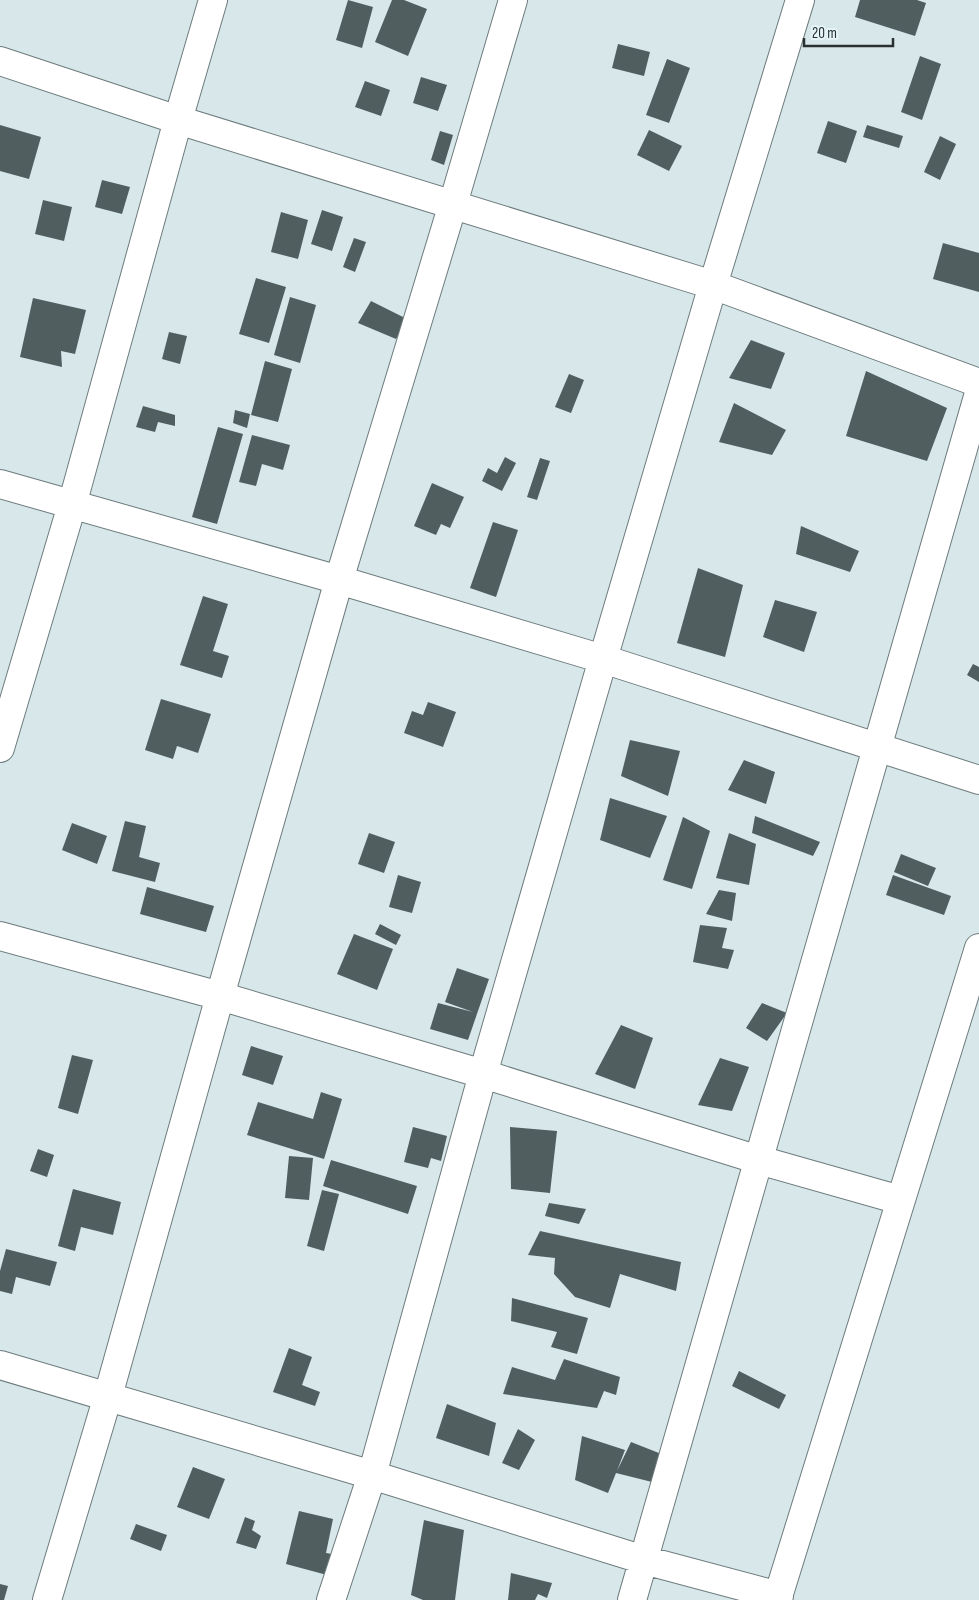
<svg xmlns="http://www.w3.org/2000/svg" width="979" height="1600" font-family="'Sofia Sans Condensed',sans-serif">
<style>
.building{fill:#505e60}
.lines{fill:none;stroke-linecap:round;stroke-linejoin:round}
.minor-casing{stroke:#6d7b7d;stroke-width:30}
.minor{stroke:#fff;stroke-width:28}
</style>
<rect width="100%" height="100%" fill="#d8e8ea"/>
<path class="building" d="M348,0l25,7 -11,41 -26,-8z
M392,0h12l23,9 -19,47 -33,-14z
M860,0h57l9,3 -11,33 -60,-19z
M618,44l32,8 -6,24 -32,-8z
M920,56l21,8 -19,56 -21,-8z
M667,59l23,9 -21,55 -23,-8z
M421,77l26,8 -9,26 -25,-8z
M365,81l25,9 -9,26 -26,-9z
M828,121l29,10 -11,32 -29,-10z
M0,125l41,12 -12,42 -29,-8z
M867,125l36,11 -4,12 -36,-11z
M649,130l33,16 -13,25 -32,-16z
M440,131l13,4 -9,30 -13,-5z
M940,136l16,8 -16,36 -16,-8z
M102,180l28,7 -8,27 -27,-7z
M43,200l29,7 -8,34 -29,-7z
M322,210l21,7 -11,34 -21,-7z
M281,212l27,8 -10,39 -27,-7z
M354,238l12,4 -11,30 -12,-5z
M943,243l36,10v39l-46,-13z
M256,278l30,9 -17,56 -30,-9z
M290,297l26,8 -16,58 -26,-8z
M33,298l53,12 -11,44 -14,-3 1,16 -42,-10z
M371,301l36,18 -11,20 -38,-16z
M169,332l18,4 -7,28 -18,-5z
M751,340l34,13 -14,36 -42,-11z
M265,361l27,8 -14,53 -27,-7z
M866,371l81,37 -20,53 -81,-25z
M569,374l15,6 -13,33 -16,-6z
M734,403l52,27 -14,25 -53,-13z
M143,406l32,9v11l-17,-4 -3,10 -19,-5z
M235,410l15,4 -3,14 -14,-5z
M218,427l25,7 -26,90 -25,-7z
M252,435l38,10 -7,25 -21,-6 -6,22 -17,-4z
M505,457l11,6 -14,28 -20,-10 6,-13 9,5z
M540,458l10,3 -13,39 -10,-3z
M432,483l32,14 -14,31 -9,-4 -5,11 -22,-9z
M493,522l25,8 -22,67 -26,-9z
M801,526l58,25 -9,21 -54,-18z
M698,568l45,17 -18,72 -48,-14z
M203,596l25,8 -15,47 16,5 -7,22 -42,-13z
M775,600l42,12 -13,40 -41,-15z
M973,664l6,3v15l-12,-7z
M161,699l50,15 -13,39 -21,-7 -4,13 -28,-9z
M428,702l28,10 -13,35 -39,-14 8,-22 11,4z
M630,740l50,11 -12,45 -47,-20z
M744,760l31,12 -9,32 -38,-14z
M610,798l57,18 -17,42 -50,-18z
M755,816l65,26 -7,14 -61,-23z
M683,817l27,14 -18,58 -29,-9z
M125,821l21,5 -7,31 21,6 -5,19 -43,-11z
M72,823l35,13 -10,28 -35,-14z
M369,833l26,9 -11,31 -26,-9z
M729,833l27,11 -7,41 -33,-7z
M901,854l35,14 -8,18 -34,-14z
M398,875l23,7 -9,31 -23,-6z
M893,875l58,21 -7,19 -58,-20z
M147,887l67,19 -8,26 -66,-18z
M719,890l17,3 -4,28 -26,-7z
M380,924l21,11 -5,10 -21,-11z
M700,925l27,3 -5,20 12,2 -6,19 -35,-7z
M354,934l39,15 -16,41 -40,-16z
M457,968l32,11 -21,61 -38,-11 8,-26 35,9 -28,-10z
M762,1003l25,10 -20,28 -21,-13z
M621,1025l32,13 -18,51 -40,-15z
M251,1046l32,10 -10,29 -31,-10z
M72,1055l21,5 -15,54 -20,-6z
M720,1058l29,9 -17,44 -34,-6z
M321,1092l21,7 -18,60 -77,-24 11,-33 55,17z
M413,1127l34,9 -6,25 -10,-3 -3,10 -24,-6z
M510,1127l47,4 -7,62 -39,-4z
M38,1149l16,6 -7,22 -17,-6z
M289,1156l24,2 -4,42 -24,-2z
M331,1160l86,26 -9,28 -85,-28z
M73,1189l48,13 -8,33 -32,-8 -6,24 -17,-5z
M322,1190l17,4 -15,57 -17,-5z
M549,1203l37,6 -7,15 -34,-8z
M540,1231l141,31 -5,29 -56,-17 -10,34 -35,-11 -21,-23 1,-16 -27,-3z
M6,1249l51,13 -7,24 -34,-9 -4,17 -12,-3v-20z
M512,1298l76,20 -11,36 -26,-7 6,-15 -46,-11z
M289,1348l23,9 -10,28 18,7 -5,14 -42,-14z
M564,1359l56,18 -4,18 -12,-4 -7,17 -94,-14 9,-27 43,13z
M739,1371l47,24 -7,14 -47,-23z
M447,1404l49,19 -7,33 -53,-18z
M518,1429l17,11 -16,30 -17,-7z
M582,1436l43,14 -8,21 14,-29 33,13 -8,28 -40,-10 -8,20 -33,-13z
M193,1467l32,12 -16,40 -32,-12z
M299,1511l34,8 -7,34 6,1 -5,21 -41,-11z
M245,1517l10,4 -3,9 9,6 -5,13 -20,-6z
M424,1520l40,10 -9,70h-32l-12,-5z
M136,1524l31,11 -6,16 -31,-12z
M511,1573l41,10 -5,15 -9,-4 -3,6h-27z
M0,1584l8,2 -4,14h-4z"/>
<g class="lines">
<g class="minor-casing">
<path id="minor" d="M0,61l178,59 535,165 266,98
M0,484l339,96 264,79 376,121
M0,748l72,-243 106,-385 35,-120
M0,936l220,60 263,78 276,86 141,40
M0,1365l372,110 272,85 135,36
M47,1600l61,-204 112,-400 119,-416 114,-376 60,-204
M331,1600l41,-125 111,-401 120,-415 110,-374 87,-285
M632,1600l347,-1207
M777,1600l202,-652"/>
</g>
<use href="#minor" class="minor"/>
</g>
<path d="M804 38v8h89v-8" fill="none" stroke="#2a3031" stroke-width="2.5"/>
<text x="812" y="38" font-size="15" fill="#2a3031" stroke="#e5f5f7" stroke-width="4" paint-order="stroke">20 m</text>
</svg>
